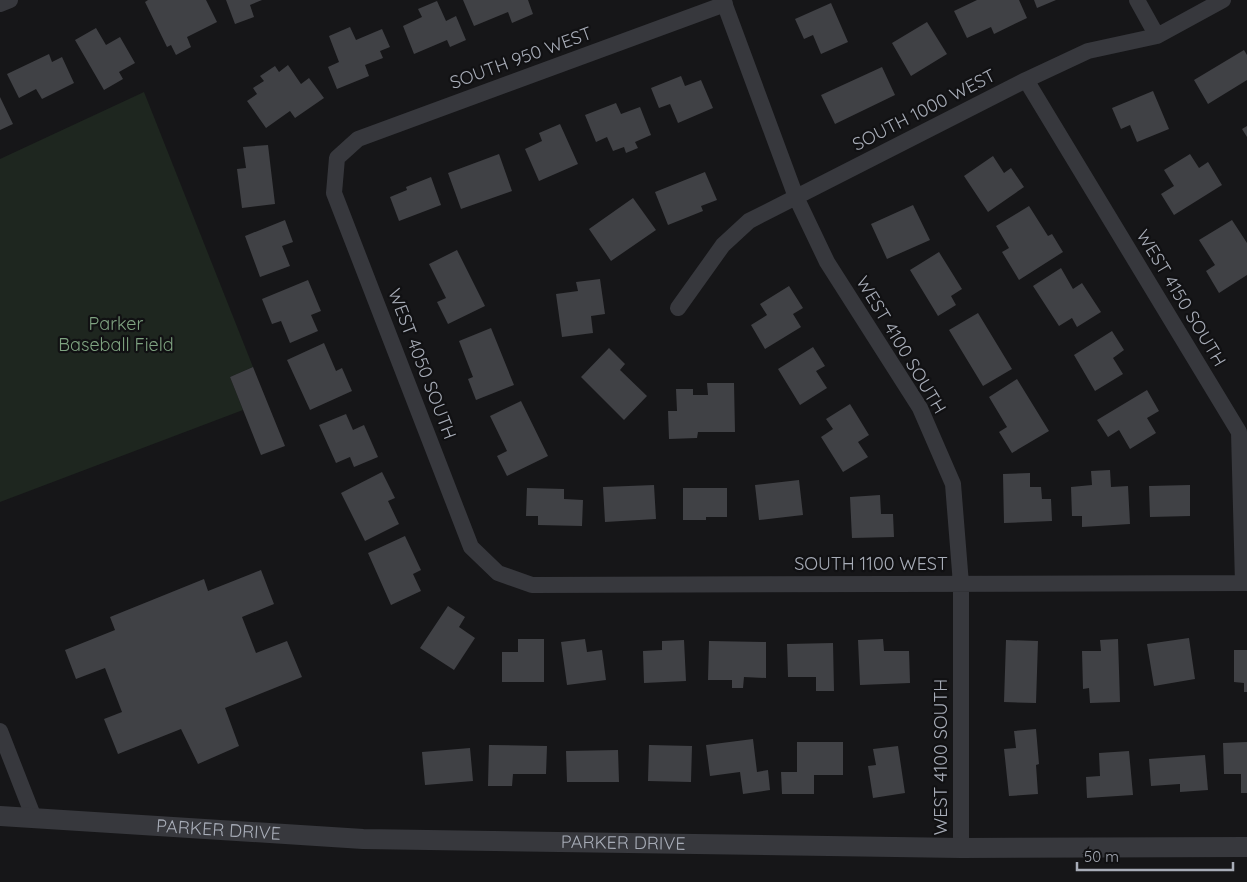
<svg xmlns="http://www.w3.org/2000/svg" width="1247" height="882" font-family="Quicksand,sans-serif">
<style>
.green{fill:#1e261f}
.building{fill:#404145}
.lines{fill:none;stroke-linecap:round;stroke-linejoin:round}
.minor{stroke:#37383d;stroke-width:16}
.tertiary{stroke:#37383d;stroke-width:20}
.labels{text-anchor:middle;stroke-width:4.5;stroke-linejoin:round;paint-order:stroke}
.street-label{font-size:18px;fill:#a8adb8;stroke:#111113}
.park-label{font-size:18px;fill:#7fa381;stroke:#111113}
</style>
<rect width="100%" height="100%" fill="#161618"/>
<path class="green" d="M144,92l109,275 -23,10 13,33 -243,92v-343z"/>
<path class="building" d="M148,0h58l11,22 -30,15 4,10 -15,8 -5,-10 -4,2 -22,-45z
M226,0h36l-12,5 4,12 -19,7z
M463,0h65l5,14 -21,9 -4,-11 -34,14z
M977,0h42l8,18 -33,16 -3,-7 -24,11 -13,-27z
M1034,0h22l-19,8z
M437,1l9,20 10,-5 10,24 -16,7 -3,-7 -33,14 -11,-28 19,-9 -4,-8z
M831,3l17,39 -27,12 -8,-19 -9,4 -9,-20z
M927,22l20,32 -36,22 -19,-33z
M350,27l6,13 26,-11 8,18 -10,4 3,7 -18,7 4,11 -32,13 -9,-22 11,-5 -10,-26z
M96,28l10,17 14,-8 15,26 -16,9 4,7 -19,11 -29,-50z
M1244,50l3,5v25l-39,24 -14,-24z
M49,54l3,8 10,-5 12,26 -32,16 -6,-10 -17,9 -12,-24z
M288,65l13,19 8,-6 15,20 -29,20 -5,-7 -24,17 -19,-27 10,-7 -4,-6 11,-7 -4,-5 15,-10 4,6z
M882,67l13,28 -60,29 -14,-29z
M681,76l4,10 16,-6 12,28 -35,15 -8,-19 -11,4 -8,-20z
M1153,91l16,38 -32,13 -7,-17 -9,4 -9,-21z
M0,97l13,27 -13,6z
M616,103l5,11 19,-7 11,28 -16,7 3,6 -12,5 -2,-6 -11,4 -6,-14 -11,5 -11,-27z
M560,124l18,40 -39,17 -14,-32 17,-8 -3,-8z
M1247,126v11l-5,-8z
M268,145l7,59 -33,4 -5,-39 9,-1 -3,-21z
M499,154l13,37 -51,18 -13,-36z
M1190,154l9,14 9,-6 14,23 -48,30 -13,-21 13,-8 -10,-16z
M993,156l11,17 7,-5 13,19 -36,25 -24,-36z
M705,172l12,28 -16,6 2,5 -35,14 -13,-33z
M431,177l10,28 -42,16 -9,-24 17,-7 -1,-3z
M633,198l23,32 -45,31 -22,-32z
M913,205l17,35 -43,19 -16,-35z
M1029,206l19,30 4,-2 11,18 -44,28 -17,-28 7,-4 -13,-22z
M285,220l8,22 -11,4 8,20 -30,11 -15,-41z
M1232,220l15,23v32l-28,18 -13,-22 9,-6 -16,-25z
M457,250l28,56 -37,18 -11,-22 9,-4 -17,-34z
M939,252l23,37 -11,7 5,9 -18,11 -28,-46z
M1061,268l12,21 9,-6 19,29 -24,15 -5,-9 -13,8 -26,-40z
M600,279l5,35 -14,2 2,17 -31,4 -6,-43 22,-3 -2,-9z
M308,280l13,31 -10,4 7,16 -28,12 -9,-22 -9,3 -10,-25z
M789,286l14,22 -10,6 8,13 -36,22 -14,-24 16,-10 -7,-11z
M978,313l34,56 -29,17 -34,-56z
M491,328l23,57 -38,15 -8,-21 5,-2 -14,-36z
M1112,331l12,19 -11,8 10,16 -28,17 -21,-36z
M324,343l12,28 6,-3 10,23 -42,19 -23,-50z
M813,347l12,19 -9,5 11,17 -27,17 -22,-36z
M609,348l16,16 -5,6 27,26 -23,24 -43,-43z
M253,367l32,79 -24,9 -31,-78z
M1017,379l32,52 -37,22 -13,-21 8,-5 -18,-30z
M707,383h27l1,49h-37l-1,6 -28,1 -1,-28h9l-1,-22h17v6h15z
M1147,390l12,21 -12,7 9,15 -26,16 -11,-19 -11,7 -11,-17z
M521,401l27,55 -41,20 -10,-20 10,-5 -17,-35z
M850,404l19,31 -11,7 10,15 -25,15 -22,-35 12,-8 -7,-10z
M346,414l7,16 11,-5 14,32 -24,10 -4,-10 -14,6 -17,-38z
M1110,470l1,17 17,-1 2,38 -48,3v-11h-10l-1,-29 21,-2 -1,-14z
M382,472l13,26 -7,3 11,23 -34,17 -24,-48z
M1030,473v14h11l1,12h9l1,22 -48,2 -1,-49z
M799,480l4,35 -44,5 -4,-35z
M654,485l2,34 -51,3 -2,-35z
M1190,485v31l-40,1 -1,-31z
M527,488l37,1v10l19,1 -1,26 -44,-1v-9h-12z
M683,488h44v29h-21v3h-23z
M880,495l1,19h12l1,23 -42,1 -2,-41z
M405,536l16,34 -8,4 8,17 -30,14 -23,-52z
M261,570l13,34 -32,13 14,36 31,-12 15,36 -77,31 14,38 -41,18 -17,-35 -63,25 -14,-35 18,-7 -17,-44 -29,11 -11,-29 50,-20 -5,-13 94,-38 4,12z
M448,606l17,11 -6,10 16,11 -21,32 -34,-22z
M1189,638l6,41 -41,7 -7,-42z
M518,639h26v43h-42v-30h16z
M585,639l2,13 15,-2 4,30 -39,5 -6,-43z
M883,639l1,12h25l1,32 -50,2 -2,-45z
M1118,639l2,63 -30,1 -1,-15 -6,1 -1,-38h19l-1,-11z
M684,640l2,41 -42,2 -1,-32 19,-1v-9z
M1006,640l32,1 -2,62 -32,-1z
M709,641l57,1v36l-22,-1 -1,11h-11v-8h-24z
M833,643l1,48h-18v-14h-28l-1,-33z
M1234,650h13v42h-3v-9l-10,-1z
M1036,729l3,35 -3,1 2,29 -29,2 -5,-47 12,-1 -2,-17z
M753,739l4,33 11,-2 2,20 -27,4 -3,-22 -30,4 -4,-31z
M797,742h46v33h-29v19h-32l-1,-22h16z
M1247,742v51h-6v-19h-17l-1,-31z
M489,745l58,1 -1,28h-33l-1,12h-24z
M649,745l43,1 -1,36 -43,-1z
M898,746l7,47 -32,5 -5,-32 8,-1 -3,-16z
M470,748l3,33 -48,4 -3,-33z
M618,750l1,32h-52l-1,-31z
M1129,751l4,44 -46,3 -1,-21 14,-1 -1,-23z
M1205,755l3,35 -28,2v-8l-29,2 -2,-27z"/>
<g class="lines">
<path class="minor" d="M723,0l73,197 31,65 93,146 33,76 8,100v264
M1137,0l20,36
M0,4l10,-4
M725,4l-367,135 -21,19 -3,35 137,354 27,26 34,12 715,-2
M1026,80l213,352 4,151
M678,308l45,-63 26,-24 277,-141 62,-29 69,-15 66,-36
M0,731l34,87"/>
<path class="tertiary" id="s1" d="M0,816l363,23 598,9 286,-1"/>
</g>
<g class="labels">
<g class="street-label">
<text transform="translate(521 58) rotate(-20)" y="6">SOUTH 950 WEST</text>
<text transform="translate(924 110) rotate(-27)" y="6">SOUTH 1000 WEST</text>
<text transform="translate(1181 298) rotate(59)" y="6">WEST 4150 SOUTH</text>
<text transform="translate(901 345) rotate(59)" y="6">WEST 4100 SOUTH</text>
<text transform="translate(422 364) rotate(69)" y="6">WEST 4050 SOUTH</text>
<text x="871" y="570">SOUTH 1100 WEST</text>
<text transform="translate(941 757) rotate(-90)" y="6">WEST 4100 SOUTH</text>
<text dy="6" stroke="none"><textPath href="#s1" startOffset="219">PARKER DRIVE</textPath></text>
<text dy="6" stroke="none"><textPath href="#s1" startOffset="624">PARKER DRIVE</textPath></text>
</g>
<g class="park-label">
<text x="116" y="330">Parker<tspan x="116" dy="21">Baseball Field</tspan></text>
</g>
</g>
<path d="M1077 862v8h156v-8" fill="none" stroke="#a8adb8" stroke-width="2.5"/>
<text x="1084" y="862" font-size="15" fill="#a8adb8" stroke="#111113" stroke-width="4" paint-order="stroke">50 m</text>
</svg>
